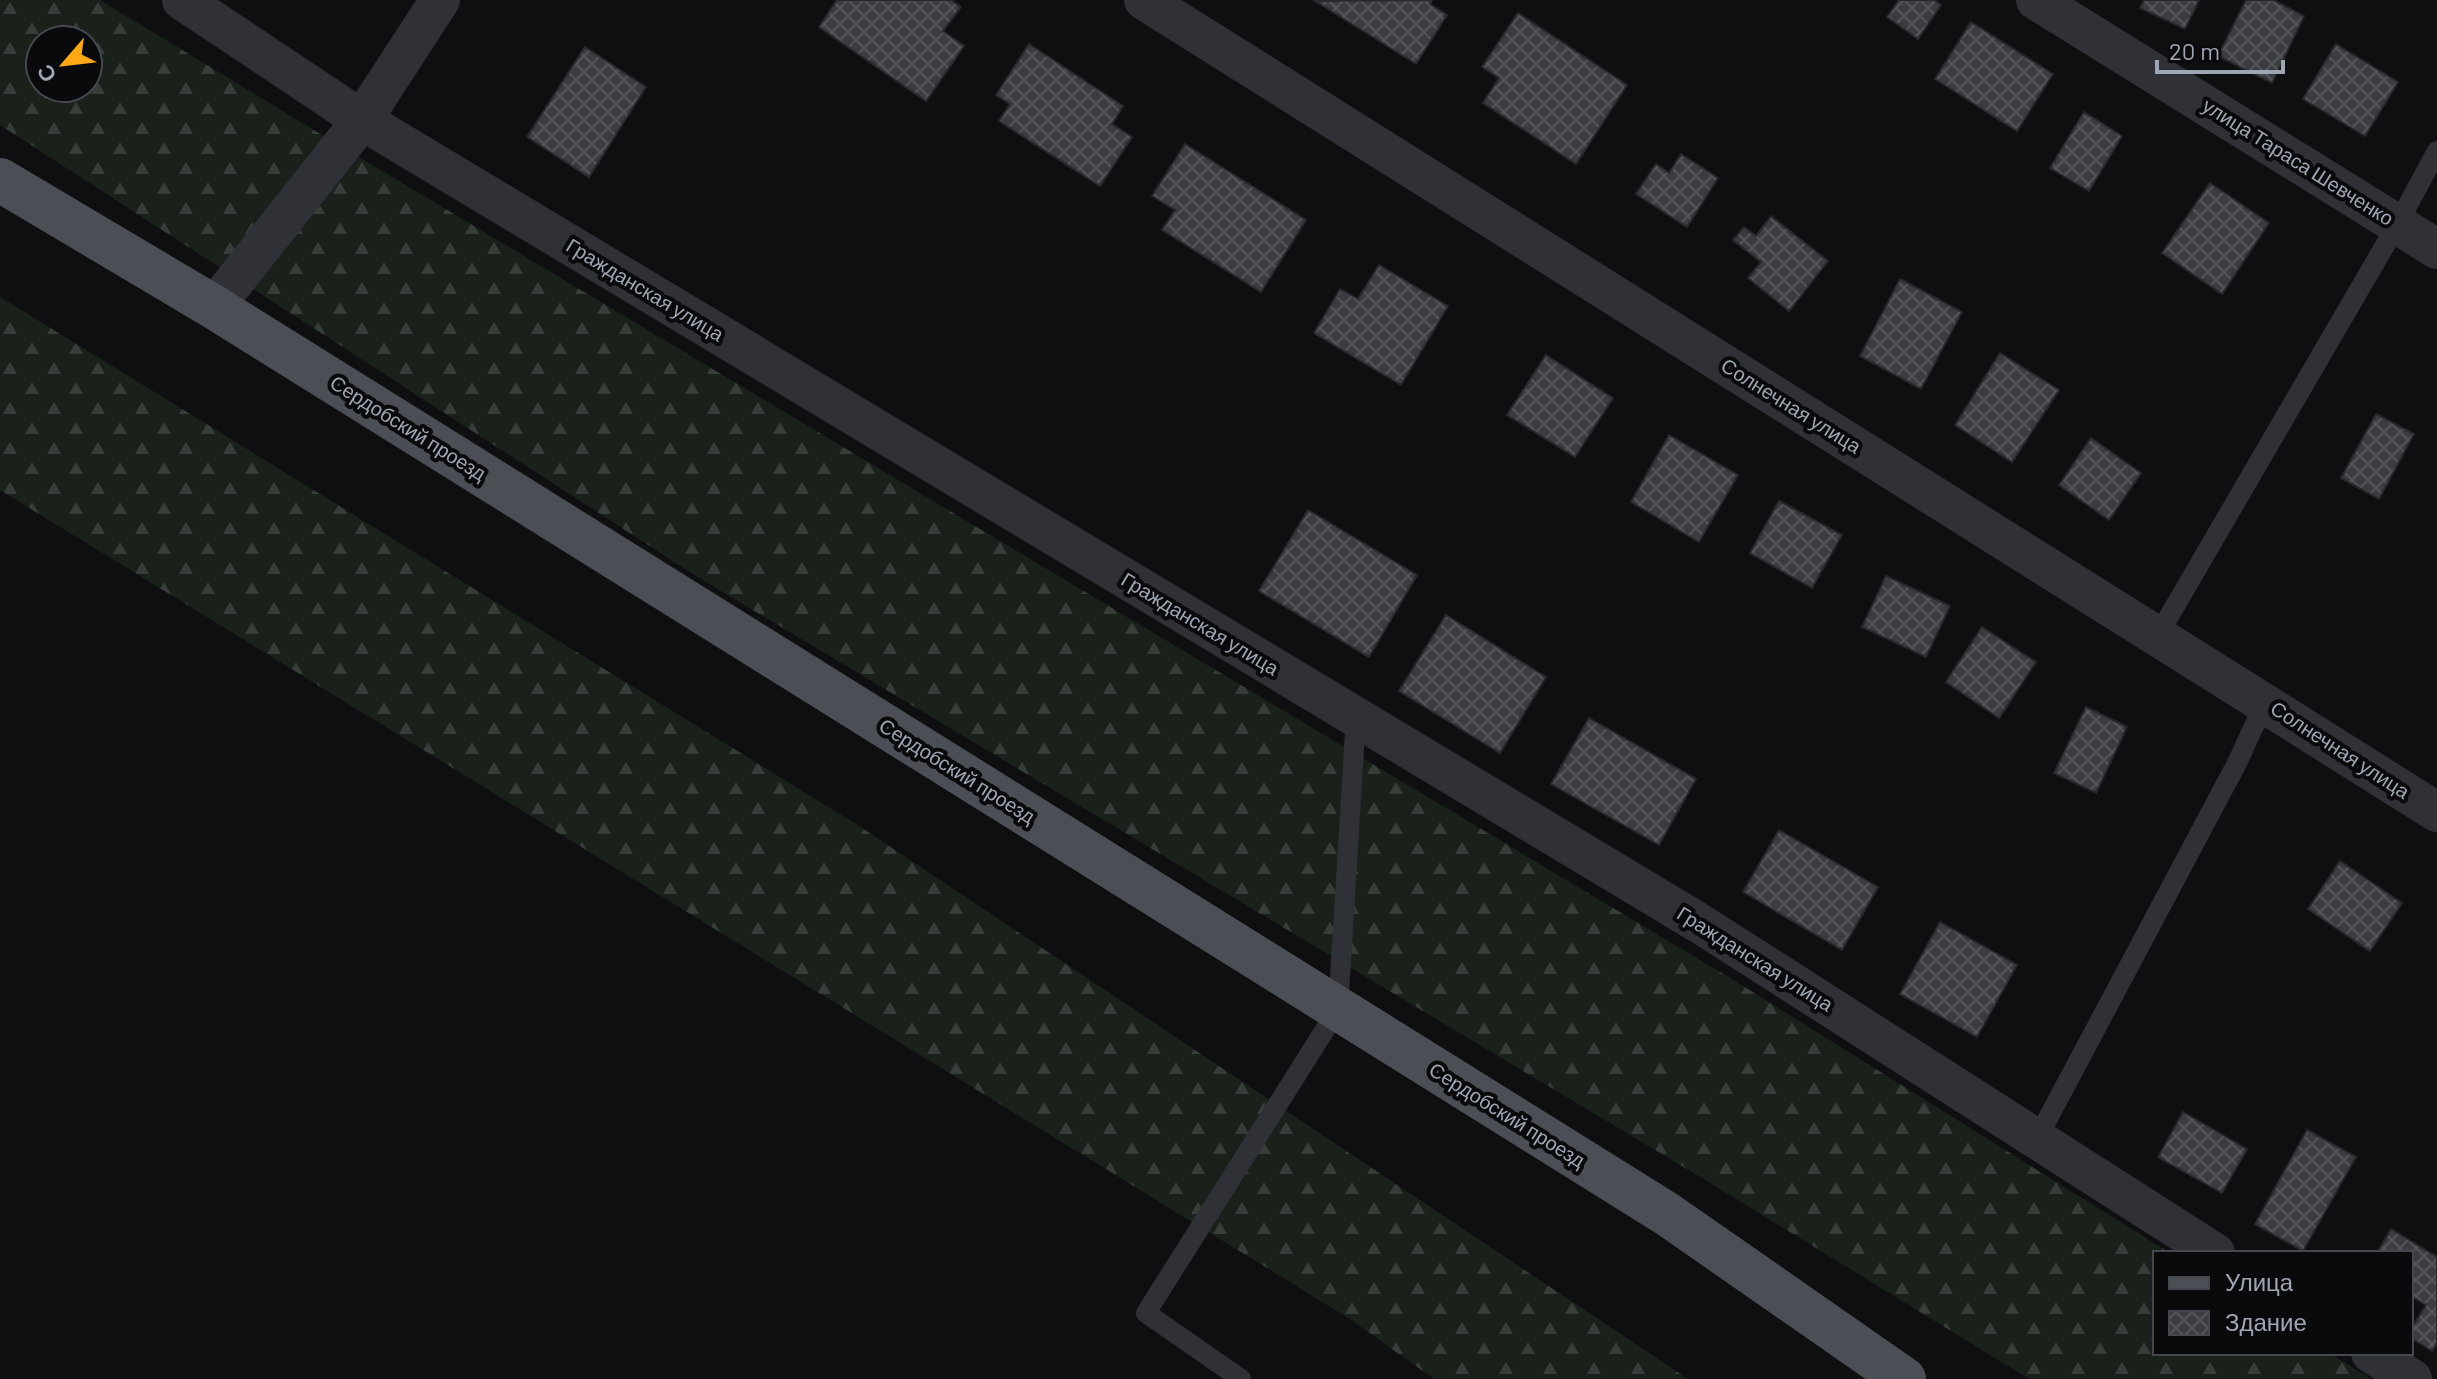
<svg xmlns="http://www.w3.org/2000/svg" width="2437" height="1379" font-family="Barlow,sans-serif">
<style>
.forest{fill:url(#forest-firs);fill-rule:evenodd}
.building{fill:url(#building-cross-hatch);stroke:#29292d;stroke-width:2}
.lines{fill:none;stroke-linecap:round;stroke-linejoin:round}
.service{stroke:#303136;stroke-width:20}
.minor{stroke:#303136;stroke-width:40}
.primary{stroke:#4c4e55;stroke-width:44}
.labels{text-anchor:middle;stroke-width:8;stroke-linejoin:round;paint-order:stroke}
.street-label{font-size:20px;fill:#9fa6b3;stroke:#0a0a0c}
</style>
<defs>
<pattern id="forest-firs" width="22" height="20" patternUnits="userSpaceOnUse" patternTransform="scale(2)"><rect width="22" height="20" fill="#19211a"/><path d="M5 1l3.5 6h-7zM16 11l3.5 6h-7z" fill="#373e39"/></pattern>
<pattern id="building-cross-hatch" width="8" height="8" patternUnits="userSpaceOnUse" patternTransform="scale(2)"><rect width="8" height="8" fill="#3b3c41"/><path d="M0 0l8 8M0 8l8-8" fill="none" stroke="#54555a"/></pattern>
</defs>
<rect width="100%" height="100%" fill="#0f0f11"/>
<path class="forest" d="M0,0h100l227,138 1413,846 430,269h-15v100h174l42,26h-342l-322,-198 -1011,-605 -696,-451zM40,40h48v48h-48z
M0,297l856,527 832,555h-254l-84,-60 -1350,-829z"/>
<path class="building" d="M837,0h114l10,7 -18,24 21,15 -38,55 -107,-74z
M1432,0l-2,4 17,11 -31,49 -101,-63z
M1899,0h35l7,5 -23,34 -31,-22z
M2144,0h55l-14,29 -45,-21z
M2246,0h27l31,16 -32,67 -54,-27z
M1518,13l109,72 -51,79 -93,-61 16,-25 -17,-11z
M1971,22l82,52 -36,57 -82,-52z
M1029,44l94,62 -11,18 20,13 -32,49 -101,-65 11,-17 -14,-9z
M2336,44l62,38 -33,54 -62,-37z
M585,47l61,40 -57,90 -62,-40z
M2084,112l38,24 -33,55 -39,-23z
M1185,144l121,76 -45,72 -99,-62 13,-20 -23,-14z
M1681,154l37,24 -31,49 -51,-33 20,-30 13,9z
M2210,183l59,40 -47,71 -60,-41z
M1771,216l57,45 -39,50 -41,-33 13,-16 -28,-22 11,-13 12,9z
M1379,265l69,41 -47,79 -87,-52 26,-44 18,10z
M1900,279l62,33 -41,77 -61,-33z
M2000,353l59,37 -47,72 -57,-37z
M1546,355l67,43 -38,59 -68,-42z
M2376,414l38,20 -35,65 -38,-21z
M1669,435l69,40 -39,67 -68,-40z
M2091,438l50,35 -32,47 -50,-35z
M1779,501l63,34 -30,53 -62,-35z
M1308,510l109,65 -48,82 -110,-66z
M1886,576l64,30 -24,51 -64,-30z
M1446,615l100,62 -46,76 -101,-62z
M1982,627l54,35 -37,56 -53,-36z
M2086,707l41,20 -31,66 -42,-20z
M1589,718l107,61 -37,66 -108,-61z
M1779,830l99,57 -36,63 -99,-58z
M2340,861l62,42 -32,48 -62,-42z
M1940,922l77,43 -40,72 -77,-43z
M2183,1112l64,37 -25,44 -64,-36z
M2307,1130l49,27 -53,94 -48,-27z
M2391,1229l46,28v86l-5,8 -21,-13v-9l15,-24 -15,-9v-43h-34z"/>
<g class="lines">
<path class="service" d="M2157,637l241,-414 39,-72
M2037,1139l200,-376 28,-61
M1241,1379l-95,-66 192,-304 18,-292"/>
<path class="minor" d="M182,0l180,120 1337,803 516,330
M1144,0l1293,812
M2036,0l401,249
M214,307l148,-187 78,-120
M2371,1353l41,26"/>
<path class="primary" d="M0,180l214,127 1453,907 237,165"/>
</g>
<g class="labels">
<g class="street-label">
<text transform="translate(2298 162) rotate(32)" y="7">улица Тараса Шевченко</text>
<text transform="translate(645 290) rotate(31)" y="7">Гражданская улица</text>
<text transform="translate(1791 406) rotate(32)" y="7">Солнечная улица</text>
<text transform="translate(408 428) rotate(32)" y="7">Сердобский проезд</text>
<text transform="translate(1200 624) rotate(31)" y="7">Гражданская улица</text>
<text transform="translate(2340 750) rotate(33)" y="7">Солнечная улица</text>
<text transform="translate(957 771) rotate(32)" y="7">Сердобский проезд</text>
<text transform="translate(1755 959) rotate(32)" y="7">Гражданская улица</text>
<text transform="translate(1507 1115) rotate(32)" y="7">Сердобский проезд</text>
</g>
</g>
<rect x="2153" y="1251" width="260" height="104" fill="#0a0a0c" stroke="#46484f" stroke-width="2"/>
<rect x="2169" y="1277" width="40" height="12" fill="#4c4e55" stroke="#46484f" stroke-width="2"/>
<text x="2225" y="1291" font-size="24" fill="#9fa6b3">Улица</text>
<rect x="2169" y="1311" width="40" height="24" fill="url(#building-cross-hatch)" stroke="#46484f" stroke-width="2"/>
<text x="2225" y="1331" font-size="24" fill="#9fa6b3">Здание</text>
<g transform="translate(64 64) rotate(242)"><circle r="38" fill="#0a0a0c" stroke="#46484f" stroke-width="2"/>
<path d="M0-6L14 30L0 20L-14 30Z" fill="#ffa919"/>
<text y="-12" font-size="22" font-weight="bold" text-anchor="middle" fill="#9fa6b3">С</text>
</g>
<path d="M2157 60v12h126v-12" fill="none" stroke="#9fa6b3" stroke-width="4"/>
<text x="2169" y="60" font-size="24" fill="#9fa6b3" stroke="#0a0a0c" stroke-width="6" paint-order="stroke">20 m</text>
</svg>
